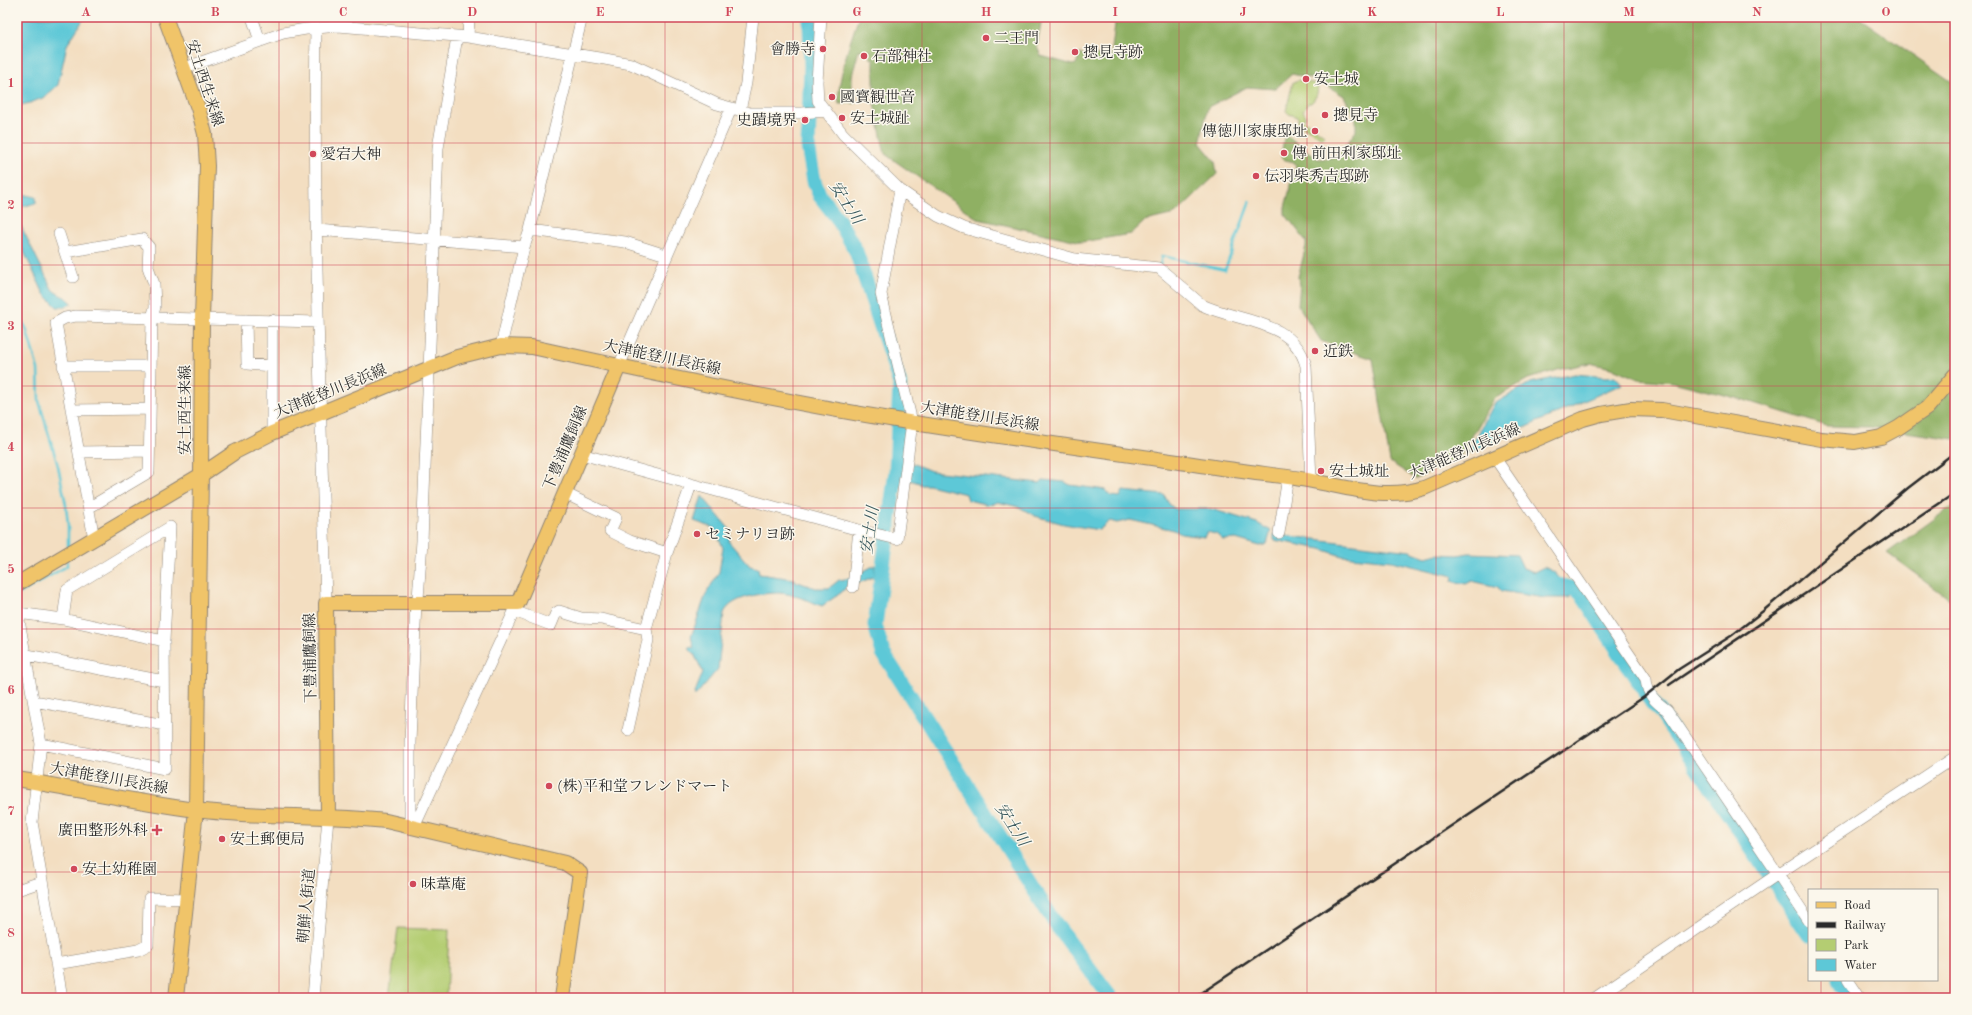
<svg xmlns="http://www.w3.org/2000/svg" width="1972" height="1015" font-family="'Old Standard TT','Noto Serif JP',serif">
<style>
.green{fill:#b4cd72;stroke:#707c4e}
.forest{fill:#8fb064;stroke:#5d6e48}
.water{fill:#5dc8d7;stroke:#447a81}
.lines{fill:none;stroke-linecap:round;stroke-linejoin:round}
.stream{stroke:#5dc8d7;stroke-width:2.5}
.river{stroke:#5dc8d7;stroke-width:15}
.minor-casing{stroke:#8f8476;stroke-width:12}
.major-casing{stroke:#8f8476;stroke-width:16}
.minor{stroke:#fff;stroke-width:11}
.major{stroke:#f0c469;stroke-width:14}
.rail{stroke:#2b2b2b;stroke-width:2.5}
.grid{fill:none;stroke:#d1495b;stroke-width:1;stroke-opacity:0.55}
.poi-dot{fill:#d1495b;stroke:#fbf7ec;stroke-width:1.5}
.labels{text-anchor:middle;stroke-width:3;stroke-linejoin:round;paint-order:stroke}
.poi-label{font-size:15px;fill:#2b2b2b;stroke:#fbf7ec;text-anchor:start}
.street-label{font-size:15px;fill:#2b2b2b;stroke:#fbf7ec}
.water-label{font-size:16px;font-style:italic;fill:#3a5a5f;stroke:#fbf7ec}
.neatline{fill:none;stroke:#d1495b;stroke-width:1.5}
.grid-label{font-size:13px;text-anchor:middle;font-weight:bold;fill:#d1495b}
</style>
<rect width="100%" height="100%" fill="#fbf7ec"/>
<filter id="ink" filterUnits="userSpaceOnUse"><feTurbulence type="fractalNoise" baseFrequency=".025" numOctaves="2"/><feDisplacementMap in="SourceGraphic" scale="8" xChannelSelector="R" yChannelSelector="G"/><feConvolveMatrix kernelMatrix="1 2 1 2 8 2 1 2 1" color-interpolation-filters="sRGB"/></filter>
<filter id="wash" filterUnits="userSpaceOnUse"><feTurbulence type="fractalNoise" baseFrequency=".012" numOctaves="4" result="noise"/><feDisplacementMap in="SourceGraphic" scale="16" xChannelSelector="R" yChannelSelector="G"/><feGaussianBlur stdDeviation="0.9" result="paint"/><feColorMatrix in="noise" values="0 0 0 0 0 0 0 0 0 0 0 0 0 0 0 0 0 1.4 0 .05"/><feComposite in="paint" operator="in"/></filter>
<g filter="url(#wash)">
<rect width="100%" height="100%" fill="#f3dec1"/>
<path class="green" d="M1298,80l19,4c2,8 -1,14 -6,19h-3l-5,8 3,5 -3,4 21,15 -2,3 -24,-15v-6l-9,-3 -3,-3 7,-29z
M398,928l51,2 -3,68h-57z"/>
<path class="forest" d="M859,17h183l-5,30 4,9 32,9 3,-1 4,-10 31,3 4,-33 -5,-7h748l97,67v355l-85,-12 -43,-1 -83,-26 -71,-18 -35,-3 -23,-10 -25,-6 -29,6 -33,10 -34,20 -33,56 -45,24 -26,-17 -17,-103 -52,-18 -23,-36 2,-21 -2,-7 8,-31v-5l-21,-27v-7l11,-41 -2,-4 -12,-3 -1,-3 3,-18 3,-2 3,2 28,21 19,-2 19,-26v-12l-12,-23 -26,-16 -26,-6 -17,15 -28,-2 -39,20 -8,36 15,18 2,13 -42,40 -30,7 -14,13 -49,8 -104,-23 -93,-65 -11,-51v-44l-4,-1 1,-7 -12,-1 -7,26v13l4,14 -17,1c-3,-21 12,-66 20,-87z
M1955,504v99l-68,-50z"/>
<path class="water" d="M17,17h68l-18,28 -9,40 -13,12 -15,6 -13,3z
M17,193l19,4v6l-15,4 -4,3z
M17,212l3,12 32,65c6,7 15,7 20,14l-7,4h-8l-13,-13 -27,-57z
M1575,374l32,3 8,-1 7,8 -154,69 26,-49 36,-21z
M904,460l27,11 109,12 3,-3 22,2 5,3 36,5 5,6 9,1 3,-6 41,4 6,10 5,4h36l46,14 14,8 -4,13 -7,2 -24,-7 -13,1 -7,-6 -9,-2 -3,5 -23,-3 -7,-4 -44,-10 -13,3 -7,-2 -11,9 -35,-6 -29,-8 -16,-9 -21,-5 -9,3 -21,-5 -2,-6 -37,-9h-9v-2l-18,-5z
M702,496l29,35 -2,11 21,24 8,2 1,6 35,5 1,2 20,7h14l10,-8 12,-2 24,-13v15l-2,-3 -19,8h-6l-6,7 -20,14c-13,-5 -28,-12 -42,-13 -17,0 -48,3 -56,20l-6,56 -22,26h-2l9,-23 -9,-18 -4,-4 -1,-3 5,1 -3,-11 15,-43 13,-22 4,-24 -9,-20 -20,-7z
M1274,534l136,17 16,6 11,-3 21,1 11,-2 48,2 6,13 11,4 10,-5c4,2 9,4 12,7 6,7 8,14 19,16l-6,8h-24l-44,-7 -3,-4 -26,-6 -6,3 -14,-3 1,-5 -61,-15 -50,-5 -21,-7 -47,-9z"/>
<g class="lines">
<path class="stream" d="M1160,265l2,-9 63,14 25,-69
M17,312l9,16 12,41 1,32 19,65 8,39 2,21v21
M17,595l50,-29v-6"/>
<path class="river" d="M810,17l1,50 -3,79 6,35 6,15 18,23 18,32 44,133 -4,87 -21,154 8,28 174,273 54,72
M1546,582l28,7 6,3 58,89 14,22 7,7 150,225
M1839,980l12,18"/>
</g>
</g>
<g filter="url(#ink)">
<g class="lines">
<g class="minor-casing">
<path id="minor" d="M252,17l8,24
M821,17l-4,65 1,19 25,33 57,56 38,26 26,12 111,31 84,9 43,37c35,17 92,14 104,61l5,115
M316,28c-3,192 5,383 10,575
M468,37l1,-20
M182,69l101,-36 23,-4 32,-3 130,11 137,22 26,5 86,40 33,9h52l24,-2
M740,110l6,-27 7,-66
M317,230l207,17 6,-17 52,-213
M530,230l95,12 41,13
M59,234l14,43
M66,252l76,-13 7,8 -1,20 6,17 1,23 -3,11 -3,154 -59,35
M246,320l1,44 25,2
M272,320v113
M501,346l23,-99
M63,366h88
M619,366l112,-257
M71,410l79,-1
M79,452l70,-1
M581,454l278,76 38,9 15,-117 -31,-128 19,-104
M1495,458l151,221c1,15 9,23 21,31l111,164 -183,124
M564,493l52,25 -6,13 20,10 37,12
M1279,533l9,-56
M94,539l-38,-216 9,-5 11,-2 242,6
M853,587l6,-57
M17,609l24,135 -9,78 30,176
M514,611l37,14 5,-12 3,-2 22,7 20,1 45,10
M18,613l45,6 101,22
M27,655l137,26
M34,701l131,24
M628,730l20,-90 -2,-11 21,-76 24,-68
M41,744l124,25 -1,-128 6,-114 -103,63 -4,29
M410,828v-86l6,-140 2,-3 4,-58 16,-393 19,-111
M410,828l6,-5 102,-220
M17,890l24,-8
M1809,921l-31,-47 177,-117
M56,964l82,-14 10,-5 1,-47 39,1
M1848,980l12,18
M313,998l15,-181"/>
</g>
<g class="major-casing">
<path id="major" d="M165,17l33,91 7,26 2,32 -5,153 -1,156 -5,335 -20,188
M17,584l184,-109 34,-23 37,-19 185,-76 44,-11 31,1c123,27 246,54 370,74 111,18 222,33 333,49 26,4 52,6 77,11 38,7 74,19 112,7l159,-69 18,-5 30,-5 31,1 159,29 34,3 26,-5 17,-9 29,-20 28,-33
M17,779c59,10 119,23 179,31 63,8 127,4 190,11l179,42 15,10 -18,125
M328,817l-2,-214h192l101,-237"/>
</g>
<use href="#minor" class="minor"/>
<use href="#major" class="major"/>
<path class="rail" d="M1669,685l286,-192
M1194,998l450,-301 35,-28 52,-33 32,-25 145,-123 47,-36"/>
</g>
</g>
<path class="grid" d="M151,17v981M279,17v981M408,17v981M536,17v981M665,17v981M793,17v981M922,17v981M1050,17v981M1179,17v981M1307,17v981M1436,17v981M1564,17v981M1693,17v981M1821,17v873M17,143h1938M17,265h1938M17,386h1938M17,508h1938M17,629h1938M17,750h1938M17,872h1938M1821,980v18"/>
<g class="poi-dot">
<circle cx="986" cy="38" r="4"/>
<circle cx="823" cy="49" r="4"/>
<circle cx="1075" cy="52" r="4"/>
<circle cx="864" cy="56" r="4"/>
<circle cx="1306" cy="79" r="4"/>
<circle cx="832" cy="97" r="4"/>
<circle cx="1325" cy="115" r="4"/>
<circle cx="842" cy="118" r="4"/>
<circle cx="805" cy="120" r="4"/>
<circle cx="1315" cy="131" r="4"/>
<circle cx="1284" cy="153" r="4"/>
<circle cx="313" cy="154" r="4"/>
<circle cx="1256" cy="176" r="4"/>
<circle cx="1315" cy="351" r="4"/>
<circle cx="1321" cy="471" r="4"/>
<circle cx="697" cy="534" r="4"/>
<circle cx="549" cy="786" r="4"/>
<path d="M155 824h4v4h4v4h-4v4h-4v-4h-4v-4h4z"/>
<circle cx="222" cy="839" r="4"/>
<circle cx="74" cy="869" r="4"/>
<circle cx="413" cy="884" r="4"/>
</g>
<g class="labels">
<g class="poi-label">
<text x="994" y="43">二王門</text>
<text x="815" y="54" text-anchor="end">會勝寺</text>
<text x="1083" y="57">摠見寺跡</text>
<text x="872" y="61">石部神社</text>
<text x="1314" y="84">安土城</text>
<text x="840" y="102">國寳観世音</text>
<text x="1333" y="120">摠見寺</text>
<text x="850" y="123">安土城趾</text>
<text x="797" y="125" text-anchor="end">史蹟境界</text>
<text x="1307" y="136" text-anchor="end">傳徳川家康邸址</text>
<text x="1292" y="158">傳 前田利家邸址</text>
<text x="321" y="159">愛宕大神</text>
<text x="1264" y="181">伝羽柴秀吉邸跡</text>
<text x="1323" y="356">近鉄</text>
<text x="1329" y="476">安土城址</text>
<text x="705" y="539">セミナリヨ跡</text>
<text x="557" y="791">(株)平和堂フレンドマート</text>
<text x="148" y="835" text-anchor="end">廣田整形外科</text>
<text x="230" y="844">安土郵便局</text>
<text x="82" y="874">安土幼稚園</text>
<text x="421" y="889">味葦庵</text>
</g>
<g class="street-label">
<text transform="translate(205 83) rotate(72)" y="5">安土西生来線</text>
<text transform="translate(662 357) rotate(12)" y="5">大津能登川長浜線</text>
<text transform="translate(330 391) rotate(-22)" y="5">大津能登川長浜線</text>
<text transform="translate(185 410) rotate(-90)" y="5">安土西生来線</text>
<text transform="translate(980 416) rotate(9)" y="5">大津能登川長浜線</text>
<text transform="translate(565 448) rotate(-67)" y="5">下豊浦鷹飼線</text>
<text transform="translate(1464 451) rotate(-23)" y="5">大津能登川長浜線</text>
<text transform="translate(310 658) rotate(-91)" y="5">下豊浦鷹飼線</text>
<text transform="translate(109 778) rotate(10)" y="5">大津能登川長浜線</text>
<text transform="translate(306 906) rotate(-85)" y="5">朝鮮人街道</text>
</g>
<g class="water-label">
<text transform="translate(847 202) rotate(57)" y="6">安土川</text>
<text transform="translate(869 530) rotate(-82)" y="6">安土川</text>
<text transform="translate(1013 824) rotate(57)" y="6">安土川</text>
</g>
</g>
<rect width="1972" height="1015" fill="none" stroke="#fbf7ec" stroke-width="44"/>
<rect x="1808" y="889" width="130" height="92" fill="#fbf7ec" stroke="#a8a59f"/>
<rect x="1816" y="902" width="20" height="6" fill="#f0c469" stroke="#a8a59f"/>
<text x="1844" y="909" font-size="12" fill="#2b2b2b">Road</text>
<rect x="1816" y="922" width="20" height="6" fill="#2b2b2b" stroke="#a8a59f"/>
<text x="1844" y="929" font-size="12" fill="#2b2b2b">Railway</text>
<rect x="1816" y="939" width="20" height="12" fill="#b4cd72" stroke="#a8a59f"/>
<text x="1844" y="949" font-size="12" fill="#2b2b2b">Park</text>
<rect x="1816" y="959" width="20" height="12" fill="#5dc8d7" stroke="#a8a59f"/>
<text x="1844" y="969" font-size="12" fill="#2b2b2b">Water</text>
<rect x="22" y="22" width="1928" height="971" class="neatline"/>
<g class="grid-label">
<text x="86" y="16">A</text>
<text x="215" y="16">B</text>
<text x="343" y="16">C</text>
<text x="472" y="16">D</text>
<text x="600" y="16">E</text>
<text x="729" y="16">F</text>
<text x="857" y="16">G</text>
<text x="986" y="16">H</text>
<text x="1115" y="16">I</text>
<text x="1243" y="16">J</text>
<text x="1372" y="16">K</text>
<text x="1500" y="16">L</text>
<text x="1629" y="16">M</text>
<text x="1757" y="16">N</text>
<text x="1886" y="16">O</text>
<text x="11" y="87">1</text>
<text x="11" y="209">2</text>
<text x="11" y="330">3</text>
<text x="11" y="451">4</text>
<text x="11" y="573">5</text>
<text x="11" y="694">6</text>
<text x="11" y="815">7</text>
<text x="11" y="937">8</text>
</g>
</svg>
